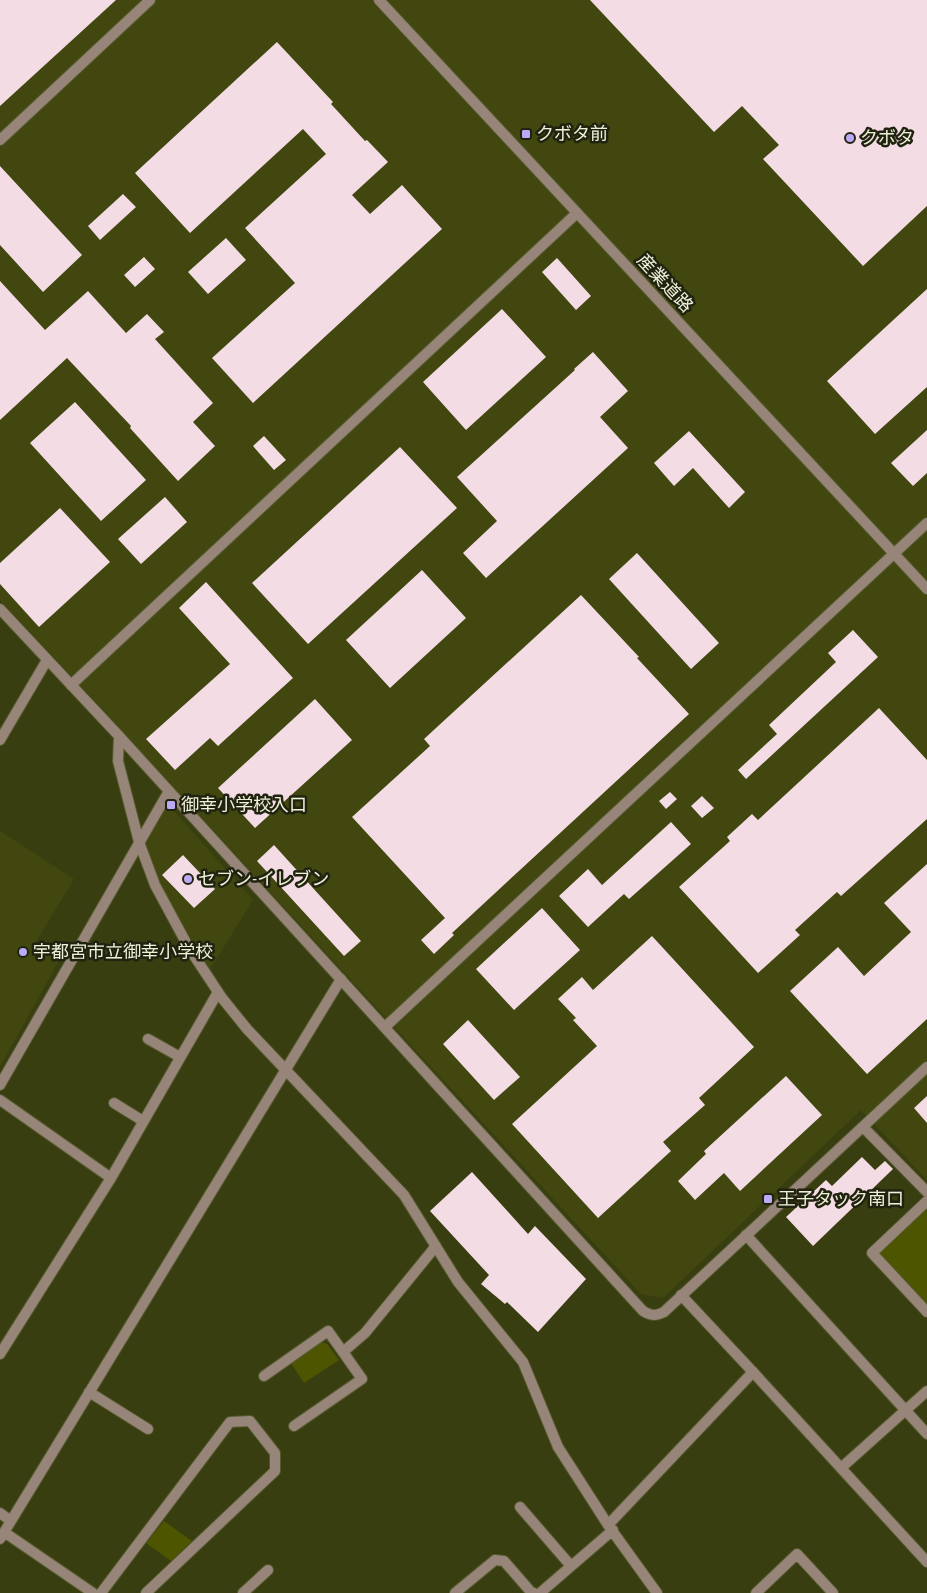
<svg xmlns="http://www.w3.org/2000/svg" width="927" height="1593" font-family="'PT Sans Narrow','Noto Sans JP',sans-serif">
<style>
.built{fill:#41470f}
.green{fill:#4e5500}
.building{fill:#f3dce4}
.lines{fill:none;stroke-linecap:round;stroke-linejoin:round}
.minor-casing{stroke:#565b30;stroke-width:12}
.tertiary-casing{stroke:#565b30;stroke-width:12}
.minor{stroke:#988579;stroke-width:10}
.tertiary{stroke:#988579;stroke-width:10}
.poi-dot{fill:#bcaaf6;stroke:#212310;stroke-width:2}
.labels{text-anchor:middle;stroke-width:5;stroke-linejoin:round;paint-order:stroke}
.poi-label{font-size:18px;fill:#edf1d8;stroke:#212310;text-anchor:start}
.street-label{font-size:18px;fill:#edf1d8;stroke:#212310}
</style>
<rect width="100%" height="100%" fill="#393e10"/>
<path class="built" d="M0,0h927v1180l-66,-70 -198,188 -22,-4 -244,-264 -314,-342 -83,-88z
M166,802l87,98 -44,71 -51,-90 -13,-38z
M0,831l74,48 -40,66 26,14 -60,108z"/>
<path class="green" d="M927,1206v103l-52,-56z
M321,1342l6,2 12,16 -35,23 -13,-20z
M164,1521l28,20 -21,20 -25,-18z"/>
<path class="building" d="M0,0h116l-116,106z
M590,0h337v206l-64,60 -100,-107 16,-14 -37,-39 -28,26z
M277,42l56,60 -2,2 34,37 2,-1 21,22 -36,33 18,19 32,-29 40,44 -189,174 -41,-45 83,-75 -50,-55 81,-74 -23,-25 -113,104 -55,-60z
M0,166l82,89 -39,37 -43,-47z
M123,194l13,13 -36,33 -12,-14z
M226,238l20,22 -38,34 -20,-22z
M144,257l11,12 -20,18 -11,-12z
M557,258l34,38 -15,14 -34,-38z
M0,281l45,49 43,-39 38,42 21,-19 17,18 -9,7 58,64 -20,19 22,24 -37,35 -48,-53 1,-2 -64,-68 -67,62z
M927,289v98l-52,47 -48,-53z
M502,309l44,48 -80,73 -43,-48z
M593,352l35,39 -28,26 28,31 -142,130 -23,-25 34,-32 -40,-44 118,-107 -1,-1z
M75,402l71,78 -45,41 -71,-78z
M927,430v43l-14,13 -22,-23z
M689,431l56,61 -16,16 -36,-40 -19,18 -20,-23z
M264,436l22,24 -12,10 -21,-24z
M400,447l57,61 -149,136 -56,-61z
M165,497l22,25 -46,42 -23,-25z
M60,508l50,54 -71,65 -39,-43v-21z
M637,553l82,90 -28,26 -82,-90z
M422,570l44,48 -76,70 -44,-48z
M206,582l87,96 -75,68 -8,-8 -35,32 -29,-31 84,-75 -51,-56z
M581,595l58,62 -2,1 52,56 -169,156 -68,63 2,2 -20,19 -13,-14 24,-22 -93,-101 78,-71 -6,-7z
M853,630l25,27 -132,122 -8,-9 39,-36 -8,-9 67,-63 -8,-9z
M315,699l37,41 -97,88 -37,-40z
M879,708l48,52v59l-86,77 -4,-4 -42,38 5,5 -42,38 -79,-86 51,-46 -3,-4 25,-23 6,6z
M670,792l7,7 -11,10 -7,-8z
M702,796l12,12 -12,10 -11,-12z
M671,822l20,22 -62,55 -5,-5 -36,33 -29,-31 29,-27 14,16z
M274,845l87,96 -17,15 -87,-95z
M183,855l32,34 -21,19 -32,-33z
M927,864v155l-60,55 -77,-83 48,-44 26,29 47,-44 -27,-29z
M542,908l38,42 -66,60 -38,-41z
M652,936l102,111 -55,51 6,7 -42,37 8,9 -73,67 -86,-94 85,-78 -24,-26 3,-2 -18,-19 24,-22 11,13z
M468,1020l52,57 -26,23 -51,-56z
M786,1076l36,39 -82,76 -16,-18 -29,27 -17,-19 28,-27 -2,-3z
M927,1096v27l-13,-15z
M862,1157l13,13 10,-9 8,8 -80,77 -27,-29 40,-37 6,6z
M472,1172l56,62 7,-8 51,53 -48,53 -31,-30 -2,2 -24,-20 8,-9 -59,-64z"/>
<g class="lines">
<g class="minor-casing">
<path id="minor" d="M71,685l506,-472
M119,736l-1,25 21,81 16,43 34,63 33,50 25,31 157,166 54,87 65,80 35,85 50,78 49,68
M0,740l47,-80
M385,1027l542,-504
M148,1039l32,18
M0,1085l169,-294
M0,1100l111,78
M114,1103l29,18
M927,1201l-55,52 55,59
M746,1235l181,199
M0,1354l111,-176 107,-186
M264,1376l64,-45 15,21 22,-19 71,-87
M89,1392l59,37
M294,1426l68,-47 -19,-27
M841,1468l86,-77
M520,1507l51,59
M0,1513l11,8
M608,1525l145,-153 -72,-77
M4,1532l89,61
M0,1539l341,-560
M101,1593l129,-171 20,-1 25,32v18l-129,122
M243,1593l25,-23
M455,1593l40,-33 9,1 27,31 3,1
M540,1593l73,-63
M756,1593l41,-39 36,39"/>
</g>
<g class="tertiary-casing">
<path id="tertiary" d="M379,0l548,589
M0,140l150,-140
M0,609l119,127 524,575c8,5 13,5 21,1l263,-245
M863,1127l64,65
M753,1372l174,190"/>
</g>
<use href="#minor" class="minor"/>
<use href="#tertiary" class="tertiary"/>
</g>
<g class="poi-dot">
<rect x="521" y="129" width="10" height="10" rx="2.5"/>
<circle cx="850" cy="138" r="5"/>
<rect x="166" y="800" width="10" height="10" rx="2.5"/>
<circle cx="188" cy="879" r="5"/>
<circle cx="23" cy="952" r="5"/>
<rect x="763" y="1194" width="10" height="10" rx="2.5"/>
</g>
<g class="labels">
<g class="poi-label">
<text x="536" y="140">クボタ前</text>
<text x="860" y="144">クボタ</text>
<text x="181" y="811">御幸小学校入口</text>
<text x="198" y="885">セブン-イレブン</text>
<text x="33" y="958">宇都宮市立御幸小学校</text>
<text x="778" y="1205">王子タック南口</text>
</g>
<g class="street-label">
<text transform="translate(665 283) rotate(47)" y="6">産業道路</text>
</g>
</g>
</svg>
